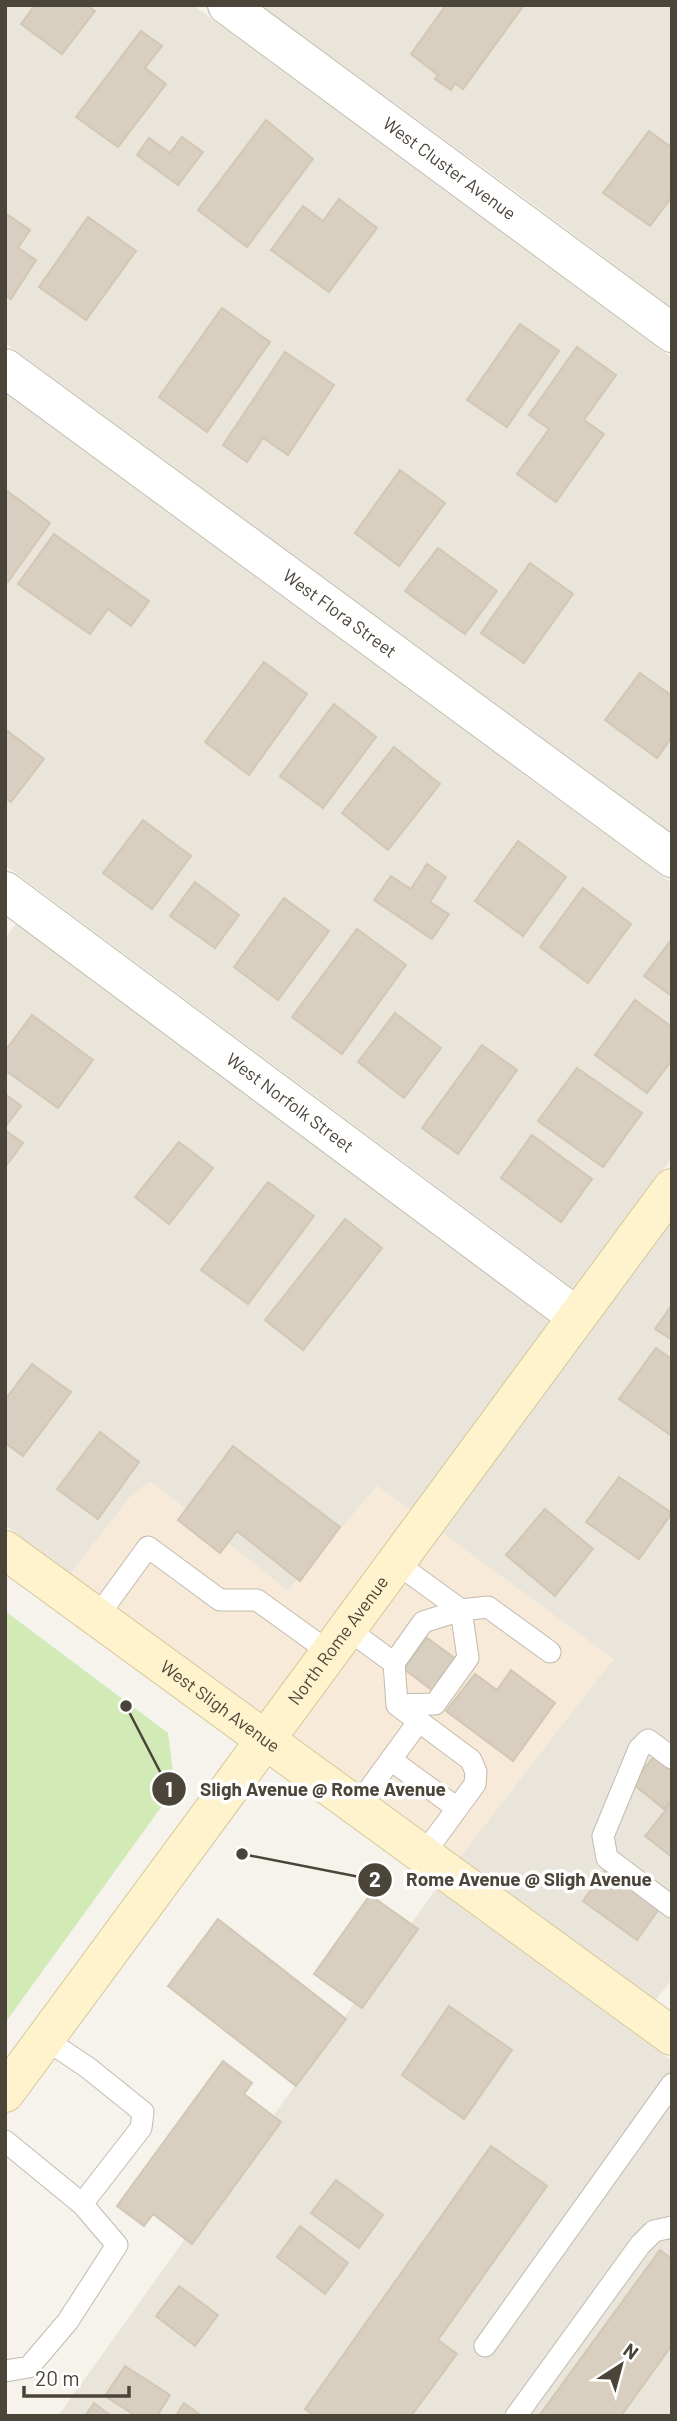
<svg xmlns="http://www.w3.org/2000/svg" width="677" height="2421" font-family="Barlow,sans-serif">
<style>
.residential{fill:#eae5da}
.commercial{fill:#f7ead8}
.green{fill:#d2eab5}
.building{fill:#d8cfc1;stroke:#d3c7b4;stroke-width:2}
.lines{fill:none;stroke-linecap:round;stroke-linejoin:round}
.lane-casing{stroke:#c2bbae;stroke-width:23}
.street-casing{stroke:#c2bbae;stroke-width:40}
.secondary-casing{stroke:#d6c79b;stroke-width:40}
.lane{stroke:#fff;stroke-width:21}
.street{stroke:#fff;stroke-width:38}
.secondary{stroke:#fff3cd;stroke-width:38}
.labels{text-anchor:middle;stroke-width:7;stroke-linejoin:round;paint-order:stroke}
.street-label{font-size:18px;fill:#4b4439;stroke:#fff}
.leader{fill:none;stroke:#4b4439;stroke-width:2.5}
.callout-dot{fill:#4b4439;stroke:#fff;stroke-width:2.5}
.mark-label{font-size:21px;text-anchor:middle;font-weight:bold;fill:#fff}
.callout-label{font-size:19px;text-anchor:middle;font-weight:bold;fill:#4b4439;stroke:#fff;stroke-width:7;stroke-linejoin:round;paint-order:stroke}
</style>
<rect width="100%" height="100%" fill="#f6f3ec"/>
<path class="residential" d="M5,5h188l479,353v475l-667,-490z
M260,5h412v303l-150,-112z
M5,393l667,490v275l-98,131 -569,-424z
M16,924l534,397 -139,189 -34,-24 -89,105 -138,-110 -20,16 -59,76 -66,-48v-587z
M672,1217v762l-16,21 -196,-143 153,-198 -173,-128z
M436,1889l236,172v355h-614z"/>
<path class="commercial" d="M150,1481l138,110 89,-105 34,24 -149,202 -191,-139 59,-76z
M440,1531l173,128 -153,198 -169,-124z"/>
<path class="green" d="M5,1611l163,122 7,55 -170,235z"/>
<path class="building" d="M35,5h51l9,6 -33,43 -41,-30z
M446,5h78l-61,84 -8,-6 -4,7 -16,-11 3,-4 -27,-21z
M141,31l21,15 -17,22 21,16 -48,63 -42,-30z
M266,120l47,39 -66,88 -49,-37z
M649,131l23,17v49l-22,29 -47,-33z
M182,137l21,15 -25,33 -41,-30 12,-17 21,15z
M339,199l38,29 -48,64 -58,-42 32,-44 20,15z
M5,213l25,17 -12,18 18,12 -25,39 -6,-4z
M88,217l48,34 -50,69 -47,-33z
M222,308l48,34 -63,90 -48,-35z
M520,324l39,27 -52,76 -40,-27z
M577,347l39,28 -32,45 20,14 -48,68 -39,-28 32,-45 -20,-14z
M285,352l49,33 -46,70 -25,-17 -16,24 -24,-17z
M400,470l45,33 -46,63 -44,-33z
M6,490l44,33 -42,59 -3,-2z
M54,534l95,67 -18,25 -23,-17 -18,25 -72,-50z
M438,548l59,43 -32,43 -60,-43z
M530,563l43,31 -49,69 -43,-30z
M264,662l43,32 -58,81 -44,-33z
M640,673l32,23v41l-15,21 -52,-38z
M334,704l42,33 -53,71 -43,-32z
M5,729l39,30 -33,43 -6,-4z
M394,747l46,37 -52,66 -46,-37z
M143,820l48,36 -39,53 -49,-36z
M518,841l48,36 -43,59 -48,-35z
M427,864l19,13 -16,25 19,12 -17,25 -58,-39 17,-24 20,13z
M195,882l44,33 -24,33 -45,-32z
M583,888l48,36 -43,59 -48,-36z
M284,898l45,33 -51,69 -44,-33z
M357,929l49,36 -64,89 -50,-37z
M672,939v57l-28,-20z
M635,1000l37,27v33l-25,33 -52,-38z
M395,1013l46,35 -37,50 -46,-36z
M32,1015l61,45 -35,48 -53,-38v-19z
M482,1045l35,25 -59,84 -36,-26z
M577,1068l65,45 -39,54 -65,-46z
M5,1094l16,12 -16,21z
M5,1130l18,13 -17,23h-1z
M532,1135l60,44 -31,43 -60,-44z
M179,1142l34,26 -44,56 -34,-27z
M268,1182l46,34 -66,88 -47,-34z
M345,1219l37,29 -79,102 -38,-30z
M672,1305v35l-17,-11z
M656,1348l16,11v77l-53,-37z
M32,1364l39,28 -48,64 -18,-13v-43z
M100,1432l39,30 -41,57 -41,-30z
M233,1446l107,81 -40,54 -63,-50 -17,22 -42,-33z
M619,1477l53,36 -33,46 -53,-37z
M545,1509l48,40 -38,47 -49,-41z
M427,1638l32,23 -23,32 -32,-24z
M511,1670l44,33 -42,58 -67,-50 29,-37 22,16z
M658,1752l14,11v37l-8,9 -32,-26z
M672,1802v55l-27,-21z
M607,1868l54,38 -24,34 -54,-39z
M370,1895l48,34 -56,79 -48,-34z
M218,1919l128,100 -50,67 -128,-100z
M449,2006l63,44 -48,69 -62,-44z
M223,2061l29,22 -8,11 37,28 -89,122 -39,-30 -9,12 -27,-20z
M491,2146l56,40 -109,154 19,14 -46,62h-96l-10,-7z
M336,2180l47,35 -24,33 -48,-35z
M300,2226l48,37 -23,31 -48,-37z
M660,2250l12,9v86l-51,71h-82z
M179,2286l39,29 -23,31 -39,-30z
M125,2366l45,29 -13,21h-21l-31,-20z
M94,2403l17,13h-26z
M184,2403l18,13h-26z"/>
<g class="lines">
<g class="lane-casing">
<path id="lane" d="M395,1562l66,48 7,48 -33,46 -38,1
M97,1617l51,-70 72,53h37l72,52
M346,1628l48,35 3,42 74,55 5,12 -1,12 -52,71
M394,1663l29,-41 38,-12 27,-3 62,45
M672,1758l-24,-18 -9,9 -36,87 4,22 65,49
M391,1760l66,48
M357,1806l62,-85
M45,2039l42,28 56,45 -2,16 -59,76
M5,2141l77,63 35,41 -49,76 -39,46 -24,4
M485,2346l187,-262
M516,2416l124,-171 14,-14 18,-4"/>
</g>
<g class="street-casing">
<g id="street">
<path id="s1" d="M227,5l445,328"/>
<path id="s2" d="M5,368l667,490"/>
<path id="s3" d="M5,891l571,425"/>
</g>
</g>
<g class="secondary-casing">
<g id="secondary">
<path id="s4" d="M5,1550l667,486"/>
<path id="s5" d="M5,2093l667,-905"/>
</g>
</g>
<use href="#lane" class="lane"/>
<use href="#street" class="street"/>
<use href="#secondary" class="secondary"/>
</g>
<g class="labels">
<g class="street-label">
<text dy="6" stroke="none"><textPath href="#s1" startOffset="276">West Cluster Avenue</textPath></text>
<text dy="6" stroke="none"><textPath href="#s2" startOffset="415">West Flora Street</textPath></text>
<text dy="6" stroke="none"><textPath href="#s3" startOffset="355">West Norfolk Street</textPath></text>
<text dy="6" stroke="none"><textPath href="#s5" startOffset="562">North Rome Avenue</textPath></text>
<text dy="6" stroke="none"><textPath href="#s4" startOffset="266">West Sligh Avenue</textPath></text>
</g>
</g>
<path class="leader" d="M126 1706L169 1789M242 1854L375 1880"/>
<g class="callout-dot">
<circle cx="126" cy="1706" r="7"/>
<circle cx="242" cy="1854" r="7"/>
<circle cx="169" cy="1789" r="18"/>
<circle cx="375" cy="1880" r="18"/>
</g>
<g class="mark-label">
<text x="169" y="1797">1</text>
<text x="375" y="1887">2</text>
</g>
<g class="callout-label">
<text x="323" y="1796">Sligh Avenue @ Rome Avenue</text>
<text x="529" y="1886">Rome Avenue @ Sligh Avenue</text>
</g>
<rect width="677" height="2421" fill="none" stroke="#4b4439" stroke-width="14"/>
<g transform="translate(621 2365) rotate(36)" stroke="#ffffff" stroke-width="5" paint-order="stroke">
<path d="M0-5L12 26L0 18L-12 26Z" fill="#4b4439"/>
<text y="-10" font-size="19" font-weight="bold" text-anchor="middle" fill="#4b4439">N</text>
</g>
<path d="M24 2386v10h105v-10" fill="none" stroke="#4b4439" stroke-width="3.5"/>
<text x="35" y="2386" font-size="21" fill="#4b4439" stroke="#ffffff" stroke-width="5" paint-order="stroke">20 m</text>
</svg>
